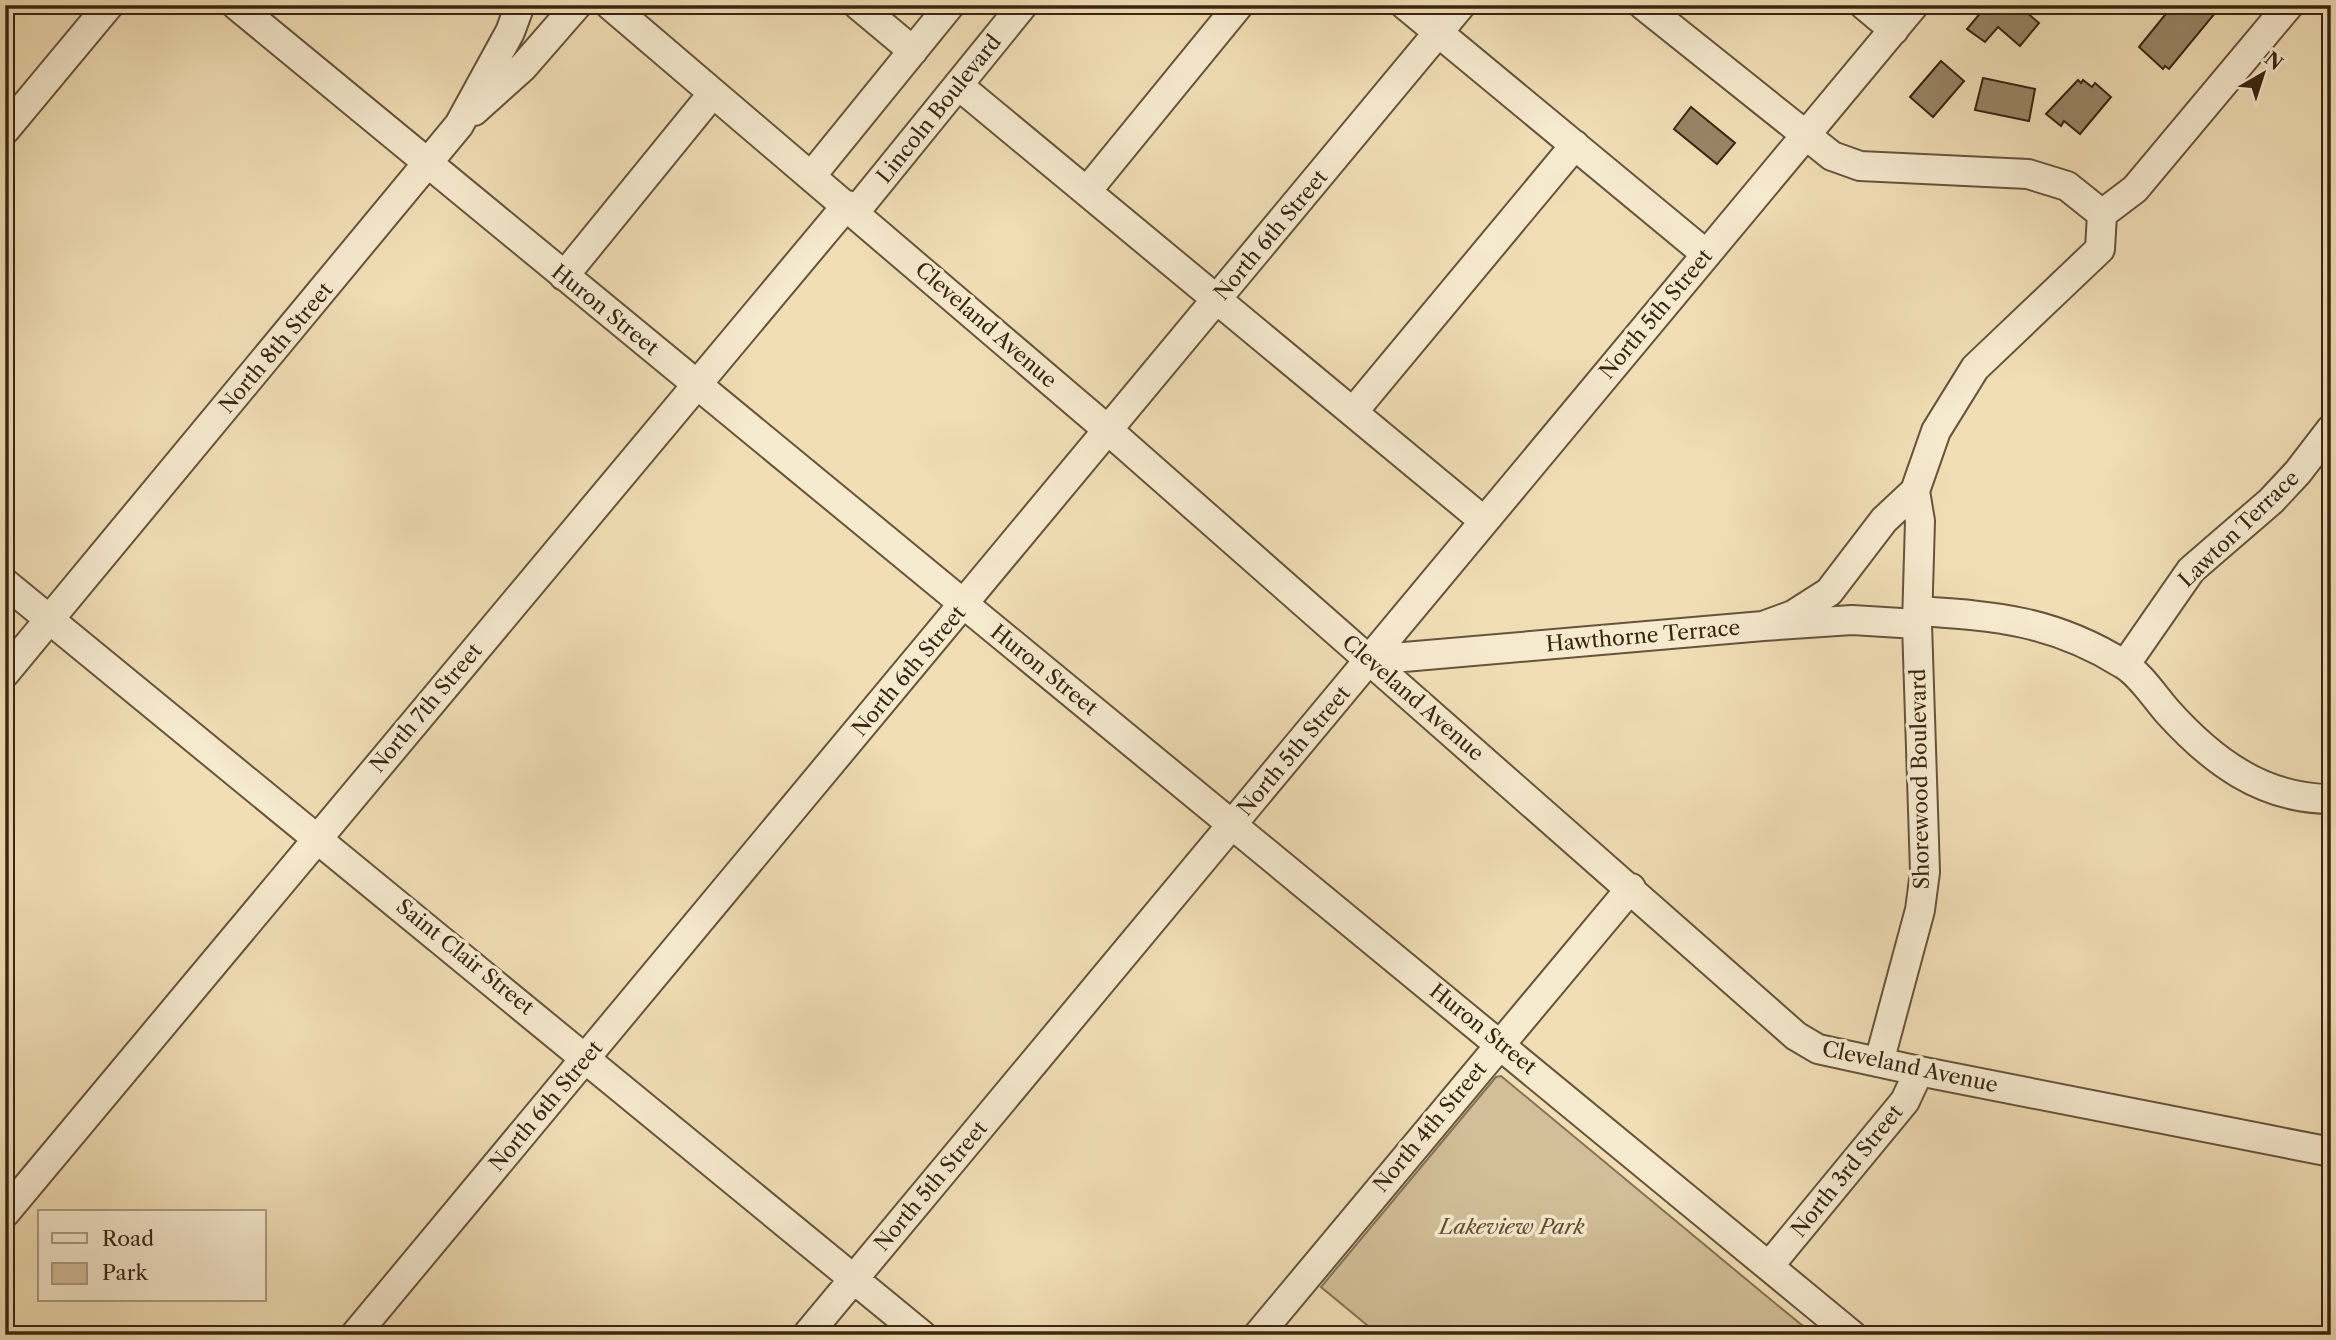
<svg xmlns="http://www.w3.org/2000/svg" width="2336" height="1340" font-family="'Libre Caslon Text',serif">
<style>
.green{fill:#d2bf99;stroke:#867256;stroke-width:2}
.building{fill:#998667;stroke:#392612;stroke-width:2}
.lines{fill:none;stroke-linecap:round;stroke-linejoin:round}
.minor-casing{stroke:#67543b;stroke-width:32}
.minor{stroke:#f6eacf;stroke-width:28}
.labels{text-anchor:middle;stroke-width:7;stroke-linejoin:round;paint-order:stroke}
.street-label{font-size:21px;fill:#392612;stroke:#f6eacf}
.park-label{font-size:21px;font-style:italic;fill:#5f4c34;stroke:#f6eacf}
</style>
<rect width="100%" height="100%" fill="#f1deb5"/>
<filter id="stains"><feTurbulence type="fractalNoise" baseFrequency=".00286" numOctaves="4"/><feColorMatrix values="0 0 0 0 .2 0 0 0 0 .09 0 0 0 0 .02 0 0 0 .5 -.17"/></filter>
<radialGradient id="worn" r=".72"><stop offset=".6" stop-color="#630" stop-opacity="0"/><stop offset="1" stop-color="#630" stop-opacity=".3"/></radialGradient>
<path class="green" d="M1501,1076l275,228 38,31h-435l-58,-48 175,-210z"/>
<path class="building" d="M1987,5h31l21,18 -19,23 -22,-19 -13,15 -18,-13z
M2173,5h34l9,7 -47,57 -4,-3 -2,3 -24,-22z
M1941,61l23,20 -31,36 -23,-20z
M1983,78l52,11 -6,32 -54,-11z
M2078,80l3,3 2,-3 9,7 3,-4 16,14 -31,37 -16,-13 -3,5 -15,-12z
M1691,107l44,36 -18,21 -43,-35z"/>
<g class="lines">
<g class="minor-casing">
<path id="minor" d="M236,5l1616,1330
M610,5l499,426 687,605 22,13 101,22 412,81
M858,5l55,46
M1405,5l301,249
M1643,5l189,151 28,10 168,8 39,12 35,28
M1864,5l30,25
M958,85l526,436
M474,111l49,-44 54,-62
M5,130l104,-125
M812,175l138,-170
M1087,191l152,-186
M855,212l168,-207
M564,276l149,-183
M1353,412l222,-267
M5,583l917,752
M1918,611c79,5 136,10 205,53 17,10 31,32 44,47 44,49 95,88 164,88
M1763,626l30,-11 36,-23 55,-72 31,-29 21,-60 39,-63 125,-119 2,-35 33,-25 154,-184
M1369,660l394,-34 89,-6 65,4
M2125,665l66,-95 80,-69 27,-29 33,-43
M5,673l454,-548 51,-93 10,-27
M1879,1062l41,-152 5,-38 -8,-248 3,-103 -5,-30
M5,1213l842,-1008
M1769,1266l136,-165 14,-30
M355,1335l1106,-1330
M807,1335l1107,-1330
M1258,1335l373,-447"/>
</g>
<use href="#minor" class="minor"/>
</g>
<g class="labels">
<g class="street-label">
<text transform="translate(939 109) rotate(-51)" y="7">Lincoln Boulevard</text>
<text transform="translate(1271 235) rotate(-50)" y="7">North 6th Street</text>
<text transform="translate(605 310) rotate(39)" y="7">Huron Street</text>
<text transform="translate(1656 314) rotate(-50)" y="7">North 5th Street</text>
<text transform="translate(986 325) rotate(41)" y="7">Cleveland Avenue</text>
<text transform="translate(276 348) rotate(-50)" y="7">North 8th Street</text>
<text transform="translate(2239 529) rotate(-44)" y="7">Lawton Terrace</text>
<text transform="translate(1643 636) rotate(-5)" y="7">Hawthorne Terrace</text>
<text transform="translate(1044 670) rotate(39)" y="7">Huron Street</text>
<text transform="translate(909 671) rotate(-50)" y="7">North 6th Street</text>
<text transform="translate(1413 698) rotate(41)" y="7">Cleveland Avenue</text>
<text transform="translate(426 708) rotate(-50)" y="7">North 7th Street</text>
<text transform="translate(1294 751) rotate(-50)" y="7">North 5th Street</text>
<text transform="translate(1920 779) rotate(-91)" y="7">Shorewood Boulevard</text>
<text transform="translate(465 957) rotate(39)" y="7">Saint Clair Street</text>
<text transform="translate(1483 1029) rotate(39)" y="7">Huron Street</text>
<text transform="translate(1910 1067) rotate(12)" y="7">Cleveland Avenue</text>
<text transform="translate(546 1106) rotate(-50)" y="7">North 6th Street</text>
<text transform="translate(1430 1127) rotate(-50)" y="7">North 4th Street</text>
<text transform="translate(1847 1171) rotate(-51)" y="7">North 3rd Street</text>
<text transform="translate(931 1186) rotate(-50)" y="7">North 5th Street</text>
</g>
<g class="park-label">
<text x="1512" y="1234">Lakeview Park</text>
</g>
</g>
<rect width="2336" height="1340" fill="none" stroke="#f1deb5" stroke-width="28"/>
<rect x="7" y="7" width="2322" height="1326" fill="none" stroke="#392612" stroke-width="3.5"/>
<rect x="14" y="14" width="2308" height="1312" fill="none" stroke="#392612" stroke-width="2"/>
<rect x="38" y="1210" width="228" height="91" fill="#f6eacf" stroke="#aa9c83" stroke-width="2"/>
<rect x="52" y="1233" width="35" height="10" fill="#f6eacf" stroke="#aa9c83" stroke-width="2"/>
<text x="102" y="1246" font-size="21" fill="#392612">Road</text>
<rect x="52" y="1263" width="35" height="21" fill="#d2bf99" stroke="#aa9c83" stroke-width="2"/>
<text x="102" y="1280" font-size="21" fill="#392612">Park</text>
<g transform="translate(2263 74) rotate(39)" stroke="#f6eacf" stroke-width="5" paint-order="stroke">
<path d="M0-5L12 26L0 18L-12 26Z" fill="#392612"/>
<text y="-10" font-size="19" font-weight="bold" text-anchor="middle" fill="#392612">N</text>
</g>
<rect width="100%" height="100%" filter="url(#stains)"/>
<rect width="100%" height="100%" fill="url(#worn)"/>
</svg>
